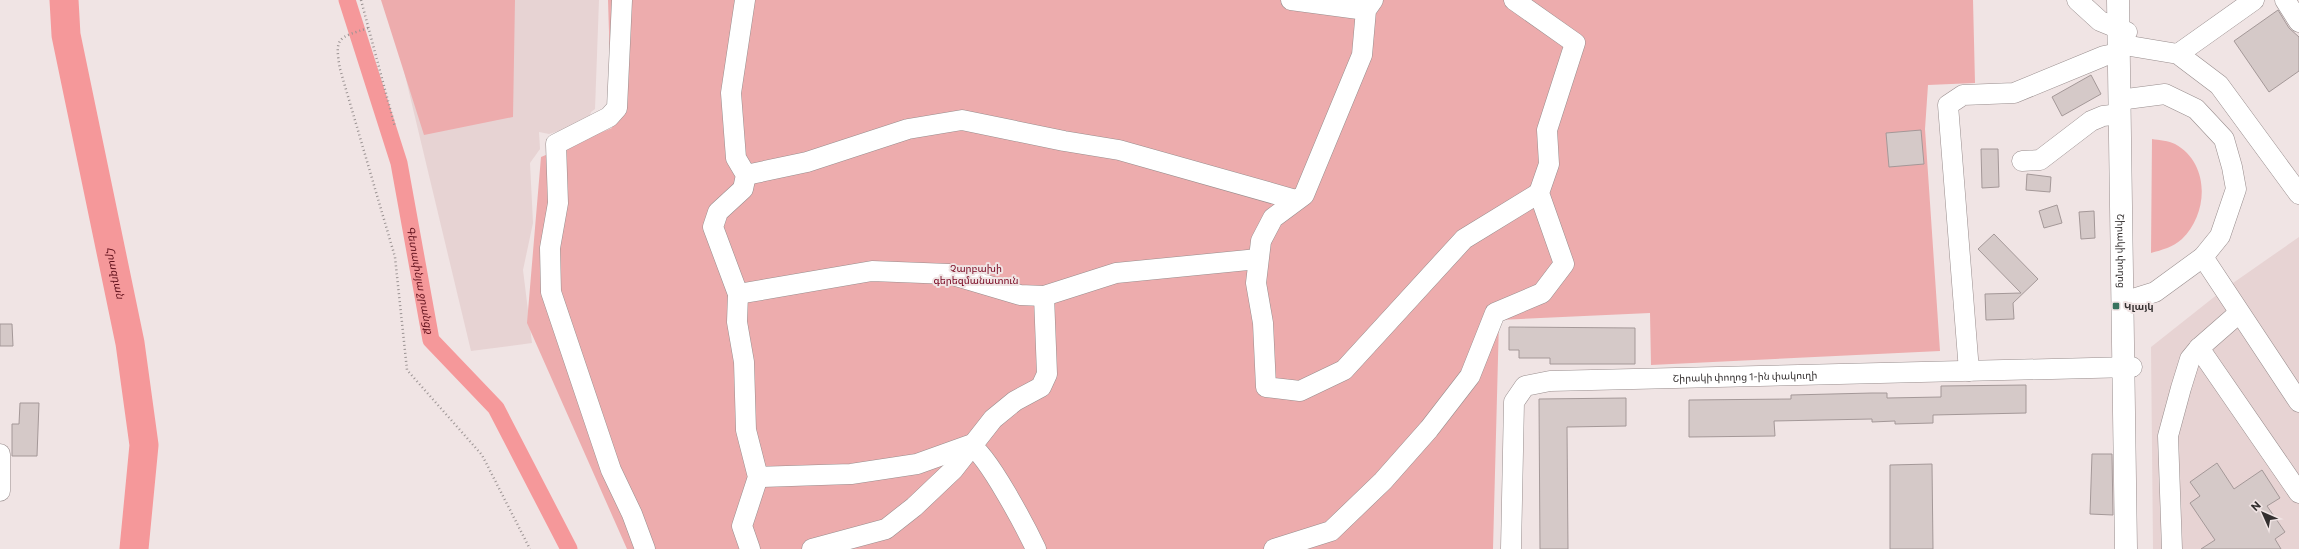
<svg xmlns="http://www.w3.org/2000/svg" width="2299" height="549" font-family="Commissioner,'Noto Sans Armenian',sans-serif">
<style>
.built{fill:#e7d3d3}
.green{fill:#edacad}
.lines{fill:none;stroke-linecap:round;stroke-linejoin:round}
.canal{stroke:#f5989a;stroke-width:17}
.river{stroke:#f5989a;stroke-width:29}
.building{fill:#d5c9c8;stroke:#a49898}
.minor-casing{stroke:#988d8d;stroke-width:21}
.major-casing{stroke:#988d8d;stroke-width:23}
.path{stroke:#9b9393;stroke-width:2.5;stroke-dasharray:1 3;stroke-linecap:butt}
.minor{stroke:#fff;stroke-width:20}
.major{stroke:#fff;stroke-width:22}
.poi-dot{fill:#37735e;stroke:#f0e4e4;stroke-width:1.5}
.labels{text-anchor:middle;stroke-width:4;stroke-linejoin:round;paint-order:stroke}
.street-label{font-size:10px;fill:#332f2f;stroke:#f0e4e4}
.park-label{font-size:10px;fill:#780620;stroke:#f0e4e4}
.poi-label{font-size:10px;font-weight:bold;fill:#332f2f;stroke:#f0e4e4;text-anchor:start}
.water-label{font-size:11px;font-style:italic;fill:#65141f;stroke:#f0e4e4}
</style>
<rect width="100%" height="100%" fill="#f0e4e4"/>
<path class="built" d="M387,0h212l-4,109 -4,3 -3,10 -39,12 -10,-2 1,17 -10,14 3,60 -10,47 9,73 -61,8z
M2299,237v312h-146l-2,-202 72,-57z"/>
<path class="green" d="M381,0h134l-2,117 -89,18z
M608,0h1365l2,83 -47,2 -3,44 15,222 -289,14 -1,-52 -151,7 -6,229h-866l-100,-226 14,-166 71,-29z
M2152,139c7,1 17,2 23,5 36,20 33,70 7,95 -9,8 -20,11 -31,14z"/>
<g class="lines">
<path class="canal" id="s1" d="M347,0l52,163 32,177 65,68 73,141"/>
<path class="river" id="s2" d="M64,0l2,35 64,308 14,102 -10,104"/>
</g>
<path class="building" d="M2278,10l11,18 10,9v34l-30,21 -35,-51z
M2091,75l10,19 -39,22 -10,-19z
M1921,130l3,34 -35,3 -3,-34z
M1981,149h17l1,38 -17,1z
M2027,174l24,3 -1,15 -24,-2z
M2057,205l5,18 -18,5 -5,-17z
M2094,211l1,27 -14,1 -2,-27z
M1994,234l44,45 -25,24 1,16 -28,1 -1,-26 36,-1 -43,-44z
M0,324h12l1,22h-13z
M1509,327l126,1v36h-85v-6h-31v-8h-10z
M2026,385v28l-93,2v8l-38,1v-3l-23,1v-3l-98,2 1,15 -86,1v-37l102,-1v-4l81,-2h15v5l54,-1v-11z
M1626,398v28l-59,1 1,122h-28l-1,-150z
M20,403h19l-2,53h-25v-32h7z
M2092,454h20l1,61 -23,-1z
M2217,463l17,26 28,-19 18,28 -13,8 18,26 -10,7 6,10h-80l14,-9 -25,-37 10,-7 -10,-14z
M1932,464l1,85h-43v-84z"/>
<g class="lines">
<g class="minor-casing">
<g id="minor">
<path d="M622,0l-5,108 -8,9 -53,27 2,59 -8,45 1,44 60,178 21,44 13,35"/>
<path d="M745,0l-14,93 5,65 10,17 -3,14 -25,23 -5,15 25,67 -1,28 7,40 2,68 12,47 -16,49 8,23"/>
<path d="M1291,0l75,10"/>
<path d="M1373,0l-7,10 -4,45 -58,140 -31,23 -12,23 -5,42 7,40 3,64 34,4 44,-21 120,-131 75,-46"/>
<path d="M2077,0l23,21 27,11"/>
<path d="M2285,0l14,22"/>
<path d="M2118,44l60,10 41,31 80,109"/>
<path d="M2178,54l76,-54"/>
<path d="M2119,100l46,-6 31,15 28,30 8,28 4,22 -16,47 -17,21 -48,35 -32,10"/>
<path d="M2022,161l18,-1 51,-39 12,-5 17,-2"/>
<path d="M746,175l61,-13 101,-33 54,-9 102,21 55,9 177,50"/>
<path d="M2203,257l96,145"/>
<path d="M738,294l134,-23 77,3 71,21 24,1 72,-23 142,-14"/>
<path d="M2199,348l100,145"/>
<path d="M1969,371l-21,-266 15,-10 51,-2 90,-37 15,-3"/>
<path d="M0,454v37"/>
<path d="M758,477l93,-3 66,-10 53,-19c18,10 56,83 66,104"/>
<path d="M812,549l74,-20 28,-22 39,-37 40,-51 22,-18 26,-14 6,-13 -3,-78"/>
<path d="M1274,549l57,-18 52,-50 46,-52 41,-53 25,-63 47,-20 22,-29 -25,-71 10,-29 -2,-34 28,-87 -61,-43"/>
<path id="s3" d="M1511,549l3,-147 11,-16 25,-5 582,-14"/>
<path d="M2172,549l-4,-113 13,-48 9,-29 9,-11 40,-35"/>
</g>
</g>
<g class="major-casing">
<g id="major">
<path id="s4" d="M2118,0l8,549"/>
</g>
</g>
<path class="path" d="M361,0l34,127
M368,28c-29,10 -34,8 -28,41l55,188 12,113 75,85 48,94"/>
<use href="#minor" class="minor"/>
<use href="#major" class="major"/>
</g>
<rect class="poi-dot" x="2112" y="302" width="8" height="8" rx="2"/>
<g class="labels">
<g class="street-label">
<text dy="4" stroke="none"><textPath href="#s4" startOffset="251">Շիրակի փողոց</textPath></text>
<text dy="4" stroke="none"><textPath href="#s3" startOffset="387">Շիրակի փողոց 1-ին փակուղի</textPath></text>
</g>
<g class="park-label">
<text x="976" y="272">Չարբախի<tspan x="976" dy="12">գերեզմանատուն</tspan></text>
</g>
<g class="poi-label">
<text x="2124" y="310">Կլայկ</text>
</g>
<g class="water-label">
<text dy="4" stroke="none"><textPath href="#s2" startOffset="278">Հրազդան</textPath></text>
<text dy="4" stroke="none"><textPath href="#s1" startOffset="290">Գետափնյա ջրանցք</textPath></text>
</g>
</g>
<g transform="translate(2263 513) rotate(315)" stroke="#f0e4e4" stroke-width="3" paint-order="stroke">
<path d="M0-3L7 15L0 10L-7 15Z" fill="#332f2f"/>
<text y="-6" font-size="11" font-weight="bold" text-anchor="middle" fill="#332f2f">N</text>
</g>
</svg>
